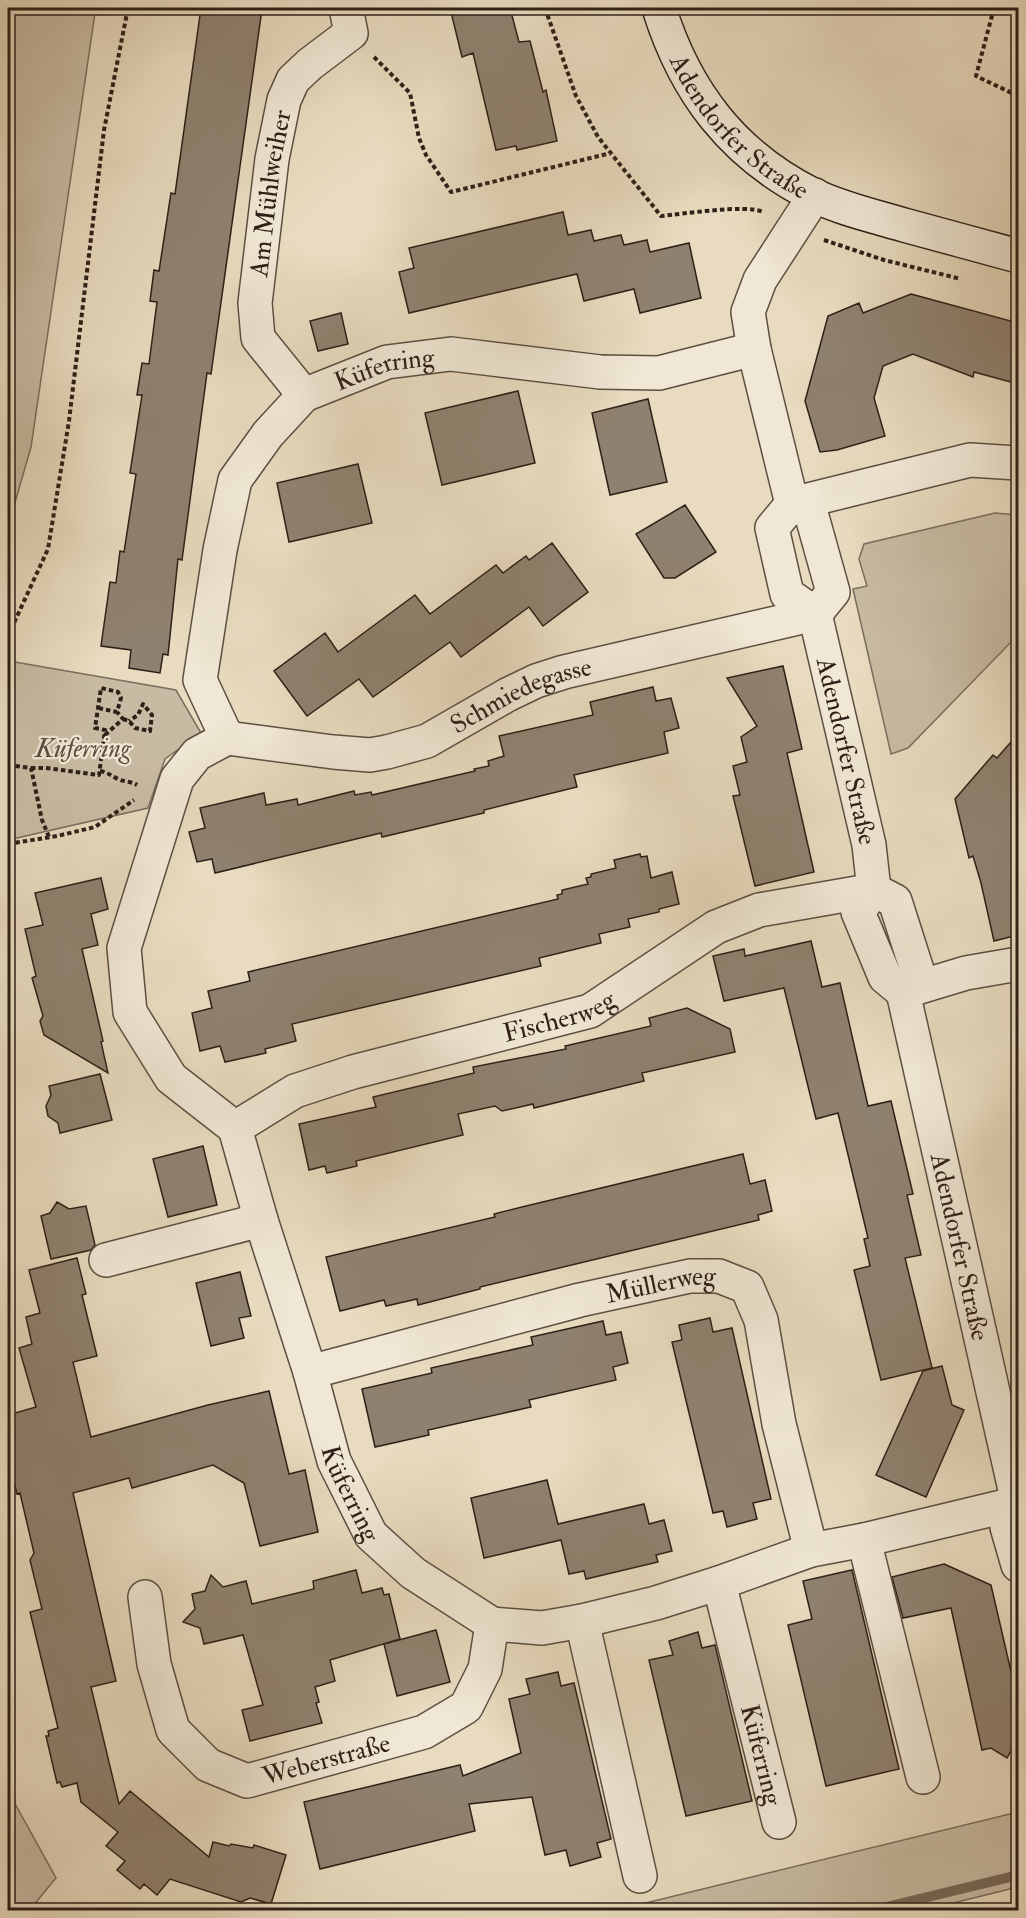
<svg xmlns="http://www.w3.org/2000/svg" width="1026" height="1918" font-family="'IM FELL Double Pica',serif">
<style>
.green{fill:#c8bba3;stroke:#7b6e5e;stroke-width:1.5}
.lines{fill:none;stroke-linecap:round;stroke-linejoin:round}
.stream{stroke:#786a5a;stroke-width:10}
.building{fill:#8f816f;stroke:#2e2018;stroke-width:1.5}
.street-casing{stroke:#5c4f42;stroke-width:36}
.secondary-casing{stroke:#2e2018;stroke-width:36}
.path{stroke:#2e2018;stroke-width:4;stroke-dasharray:4.5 3;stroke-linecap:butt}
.street{stroke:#f0e8d5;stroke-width:33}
.secondary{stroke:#f0e8d5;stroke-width:33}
.labels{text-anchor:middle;stroke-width:4.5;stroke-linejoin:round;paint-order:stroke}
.street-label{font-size:26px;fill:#2e2018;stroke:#f0e8d5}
.park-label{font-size:26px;font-style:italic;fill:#5c4e42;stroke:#f0e8d5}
</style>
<rect width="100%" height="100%" fill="#e8dbbf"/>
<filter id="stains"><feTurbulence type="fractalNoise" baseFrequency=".00333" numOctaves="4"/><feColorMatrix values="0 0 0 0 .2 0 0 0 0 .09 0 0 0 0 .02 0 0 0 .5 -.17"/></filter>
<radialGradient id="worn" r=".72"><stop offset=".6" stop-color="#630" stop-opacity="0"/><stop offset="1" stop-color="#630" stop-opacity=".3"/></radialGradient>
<path class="green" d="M8,8h86l1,5 -64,434 -23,80z
M995,513l23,2v91l-3,32 -107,110 -17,6 -38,-165 14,-3 -8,-27 5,-15z
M9,661l167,29 25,43 -36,26 -17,49 -140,32z
M8,1791l48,87 -23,28 4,4h-29z
M1018,1812v75l-93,23h-308z"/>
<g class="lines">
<path class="stream" d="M874,1910l144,-35"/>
</g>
<path class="building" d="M201,8l61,1 -51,365 -4,-1 -25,187 -4,-1 -10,96 -5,-1 -3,19 -31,-5 2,-18 -30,-4 9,-64 6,1 4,-32 4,1 12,-78 -6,-1 12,-78h-5l5,-32 7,1 8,-62 -7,-1 4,-31 5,1 12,-78 4,1z
M450,8h60l9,34 11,-1 13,51 3,-2 11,51 -40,9 -1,-4 -20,4 -23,-97 -11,4z
M563,212l5,23 23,-5 3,11 27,-6 3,10 23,-5 3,12 39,-9 12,55 -61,15 -6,-24 -50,12 -7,-27 -168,39 -10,-41 15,-4 -5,-20z
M911,294l107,29v61l-44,-12 -1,5 -60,-23 -30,12 -9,32 11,38 -48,14 -17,2 -15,-51 23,-85 31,-13 4,10z
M341,313l7,31 -30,7 -8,-30z
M518,391l17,72 -93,22 -17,-72z
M648,399l19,83 -57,13 -18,-82z
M358,464l14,59 -83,19 -12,-59z
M685,505l31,47 -41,26h-11l-28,-44z
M552,543l36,49 -45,34 -14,-19 -68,50 -11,-15 -77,55 -14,-18 -52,37 -33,-45 51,-38 13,19 77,-57 15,19 66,-49 7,8 23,-17 3,4z
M783,666l19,83 -15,4 27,119 -59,14 -22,-90 7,-1 -7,-29 14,-4 -6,-25 16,-11 -30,-48z
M653,687l3,14 15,-3 8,30 -15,4 4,21 -94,22 3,12 -93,23v3l-102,24 -1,-4 -166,40 -3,-14 -15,3 -8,-30 16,-4 -5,-20 64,-15 2,12 31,-6 1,6 56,-14 1,4 16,-3 1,3 103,-24 -1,-2 15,-3 -1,-5 16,-5 -5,-20 94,-21 -3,-13z
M1018,734v201l-24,6 -13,-58 -8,-27 -4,2 -14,-59 38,-44 4,3z
M640,854l1,3 6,-1 4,22 21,-6 7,32 -20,5v3l-31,7 2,8 -31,7 2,9 -62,15 2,8 -249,58 4,17 -31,8 1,4 -41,9 -5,-16 -20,5 -8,-38 20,-5 -4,-17 42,-10 -2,-9 310,-73 -1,-4 5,-1v-4l26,-6 -2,-6 5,-1v-3l25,-6 -2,-8z
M101,878l7,31 -17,5 7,31 -16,4 21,92 -2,1 7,31 -64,-38 -4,-14 3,-5 -11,-38 4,-2 -11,-47 18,-4 -8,-32z
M811,941l11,46 18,-4 28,123 23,-5 22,93 -6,1 14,60 -16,3 27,110 -51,12 -27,-110 16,-4 -6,-27 4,-1 -30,-125 -22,6 -32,-131 -60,13 -11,-45 31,-7 1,7z
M687,1008l43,21 5,23 -93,21 2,8 -110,27 -1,-4 -31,7 -7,-5 -37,8 5,21 -107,26 1,5 -30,7 -2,-7 -16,4 -10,-46 77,-17 -3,-10 101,-24 -1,-6 93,-18 -1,-3 86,-20 -2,-8z
M100,1074l12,46 -52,13 -2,-10 -10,-7 -2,-10 5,-11 -2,-9z
M203,1146l14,59 -49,12 -15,-58z
M743,1154l7,30 15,-4 7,31 -14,4 1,5 -279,67v2l-62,16 -1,-6 -31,7 -2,-6 -44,11 -14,-54 169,-40 -1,-3 32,-8z
M57,1202l12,7 17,-3 9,39 -4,5 -40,9 -10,-43 9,-3z
M77,1258l9,36 -4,1 15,61 -24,6 18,75 117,-32 61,-14 20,83 16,-4 13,62 -58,14 -16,-63 -31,-18 -81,23 -3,-10 -56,15 43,188 -25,6 28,117 11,-13 79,66 4,-15 16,4 2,-2 22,4 1,-3 32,10 -15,49 -21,-6 -9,4 -71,-23 -13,16 -13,-11 -4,5 -23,-19 8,-9 -19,-15 12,-14 -37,-30 -4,-19 -15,4 -2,-5 -3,1 -11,-47h3l-1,-5 10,-3 -28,-116 12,-3 -12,-49 4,-7 -14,-60 -3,1 -9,-36v-43l28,-8 -17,-59 13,-4 -6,-27 14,-4 -11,-43z
M240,1272l11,44 -12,2 5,20 -33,8 -15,-63z
M710,1318l3,14 19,-4 39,171 -18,4 4,16 -30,8 -4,-16 -10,2 -41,-171 10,-2 -3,-15z
M603,1321l3,14 15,-3 7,31 -15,4 3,13 -87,20 2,7 -103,23 1,5 -54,12 -13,-58 70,-16 -1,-5 102,-23 -2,-8z
M942,1366l10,39 12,5 -38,87 -50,-22 47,-104z
M547,1480l11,44 86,-20 5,20 15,-4 8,31 -16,4 2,7 -72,17 -2,-8 -15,3 -8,-34 -77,18 -13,-60z
M944,1564l47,21 22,95 5,-1v59l-11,20 -16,-10 -9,2 -31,-142 -48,10 -11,-41z
M356,1570l6,23 20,-5 2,7 5,-1 11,45 -70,21 5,21 -20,6 4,15 -3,1 6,20 -72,18 -8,-31 21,-5 -20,-70 -39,9 -4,-16 -17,-6 12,-13 -3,-15 13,-3 6,-16 12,12 23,-6 6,23 62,-15 -1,-8z
M852,1570l47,199 -73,17 -38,-161 24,-6 -9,-38z
M436,1630l14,52 -53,14 -13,-52z
M698,1632l4,16 13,-3 37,156 -66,15 -37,-156 24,-5 -4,-14z
M558,1672l3,14 13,-3 37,156 -14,4 4,14 -31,9 -4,-16 -21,5 -13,-58 -63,7 6,27 -155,38 -16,-67 156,-37 3,11 58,-23 -12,-54 21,-5 -4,-15z"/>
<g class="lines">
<g class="street-casing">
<g id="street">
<path id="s1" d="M304,395l-46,-57 -3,-35 17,-144 12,-59 9,-20 17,-16 41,-31 -5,-25"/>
<path id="s2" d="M792,504l-20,24 15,66 28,20 54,231 5,45 -16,22 27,65 18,15 115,511"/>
<path d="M792,504l-38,-155 -6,-37 12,-32 55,-85"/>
<path d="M792,504l178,-44 48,3"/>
<path d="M792,504l19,9 22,79 -18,22"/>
<path id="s3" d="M227,738l-30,16 -20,25 -53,169 6,64 41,66 64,50 26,92 49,152 24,89 37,74 42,38 79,51 50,4 40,-7 74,-18 63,-20 92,-33 53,-10 154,-37"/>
<path id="s4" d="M227,738l-27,-58 20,-130 15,-70 33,-46 36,-39 83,-33 64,-8 149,18 59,1 95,-24"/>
<path id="s5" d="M227,738l106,14 37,3 17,-3 40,-11 80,-46 29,-14 28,-9 251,-58"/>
<path d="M874,890l21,11 22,69 -14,22"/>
<path d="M903,992l63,-19 52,-9"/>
<path id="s6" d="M235,1128l60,-37 58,-19 237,-61 126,-84 43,-17 115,-20"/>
<path d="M106,1260l155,-40"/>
<path id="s7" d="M310,1372l270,-72 110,-24h29l28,11 14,33 18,104 32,126"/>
<path d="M1018,1503l-11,24 11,38"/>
<path d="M864,1540l59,237"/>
<path id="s8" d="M719,1583l60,239"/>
<path id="s9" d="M145,1597l9,67 19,66 35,35 39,16 177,-49 42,-25 19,-38 7,-45"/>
<path d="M582,1621l58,255"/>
</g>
</g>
<g class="secondary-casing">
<g id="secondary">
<path id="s10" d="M659,8c26,84 74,147 154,187 29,14 61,21 91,30 38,10 76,21 114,31"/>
</g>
</g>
<path class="path" d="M545,8l31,88 22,41 63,79c22,-2 85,-12 102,-4
M994,8l-18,68 42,20
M374,57l36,36 9,45 7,17 25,37 160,-39
M824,240l60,20 77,19
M8,636l40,-87 21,-128 35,-291 24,-122
M123,719l6,2 6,7 15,3 2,-16 -9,-11 -5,11 -9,6
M105,735l18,-16 -6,-7
M8,765l23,3 11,52 7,17
M31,768h15l53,7 6,-45 -10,-2 6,-40 17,4 3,6 -4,14 -19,-4
M100,771c9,2 10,4 18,8 6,3 13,2 19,6
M8,844l49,-8 38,-9 39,-27
M989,1910l29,-7"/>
<use href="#street" class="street"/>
<use href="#secondary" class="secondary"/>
</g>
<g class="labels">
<g class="street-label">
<text dy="9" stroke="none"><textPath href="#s10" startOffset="147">Adendorfer Straße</textPath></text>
<text dy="9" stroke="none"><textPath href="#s1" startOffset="219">Am Mühlweiher</textPath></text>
<text dy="9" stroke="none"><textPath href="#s4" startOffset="462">Küferring</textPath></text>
<text dy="9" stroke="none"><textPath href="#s5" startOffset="308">Schmiedegasse</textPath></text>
<text dy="9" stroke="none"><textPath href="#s2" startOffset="274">Adendorfer Straße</textPath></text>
<text dy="9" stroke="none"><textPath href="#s6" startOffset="345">Fischerweg</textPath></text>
<text dy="9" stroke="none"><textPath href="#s2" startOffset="798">Adendorfer Straße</textPath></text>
<text dy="9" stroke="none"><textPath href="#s7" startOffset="362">Müllerweg</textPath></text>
<text dy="9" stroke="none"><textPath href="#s3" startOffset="850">Küferring</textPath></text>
<text dy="9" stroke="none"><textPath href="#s8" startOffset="177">Küferring</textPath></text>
<text dy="9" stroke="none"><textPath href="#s9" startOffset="310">Weberstraße</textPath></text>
</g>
<g class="park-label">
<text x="83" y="757">Küferring</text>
</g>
</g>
<rect width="1026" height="1918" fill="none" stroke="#e8dbbf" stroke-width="30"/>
<rect x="9" y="9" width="1008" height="1900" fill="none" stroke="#2e2018" stroke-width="3"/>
<rect x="15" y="15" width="996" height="1888" fill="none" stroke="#2e2018" stroke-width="1.5"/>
<rect width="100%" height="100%" filter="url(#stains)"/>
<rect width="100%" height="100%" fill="url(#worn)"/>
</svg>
